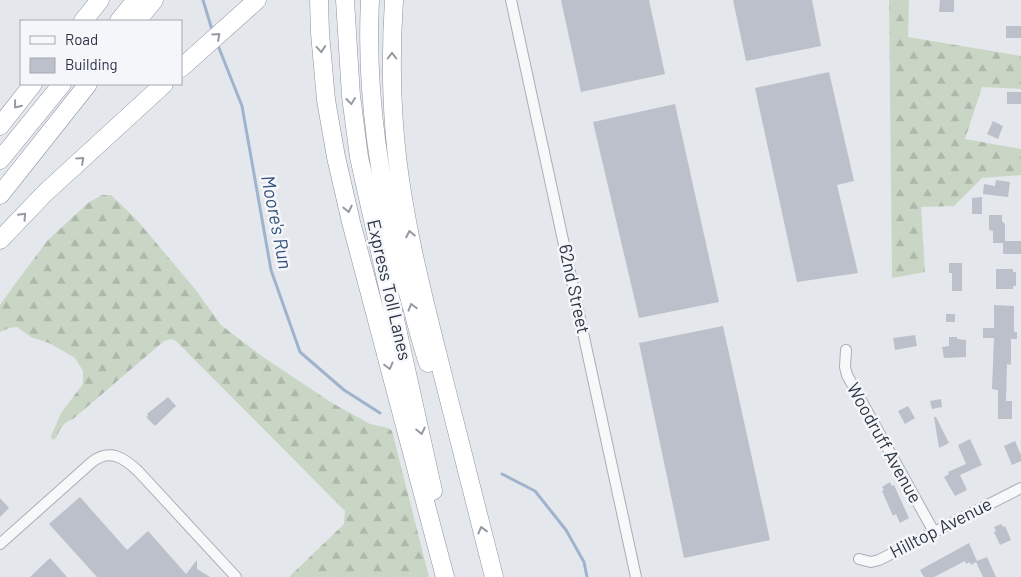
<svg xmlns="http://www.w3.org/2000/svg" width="1021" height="577" font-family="Barlow,sans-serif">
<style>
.forest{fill:url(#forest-firs)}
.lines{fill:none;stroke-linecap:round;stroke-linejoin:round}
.stream{stroke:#9fb4cc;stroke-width:3}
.building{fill:#bbc0ca}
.minor-casing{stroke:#a9aeb7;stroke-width:12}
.motorway-casing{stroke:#8b94a3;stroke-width:19}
.minor{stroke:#f7f8fa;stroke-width:10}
.motorway{stroke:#fff;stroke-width:18}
.oneway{stroke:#959aa2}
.labels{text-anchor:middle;stroke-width:5;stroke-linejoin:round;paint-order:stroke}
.street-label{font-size:18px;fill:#2b3445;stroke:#f4f6f9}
.water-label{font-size:19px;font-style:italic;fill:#34527a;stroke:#f4f6f9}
</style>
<defs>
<pattern id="forest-firs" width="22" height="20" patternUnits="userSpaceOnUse" patternTransform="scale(1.25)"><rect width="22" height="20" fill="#c9d6c5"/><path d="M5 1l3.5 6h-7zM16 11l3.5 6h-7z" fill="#adb8ab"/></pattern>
</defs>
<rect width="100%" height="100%" fill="#e4e7ec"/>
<path class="forest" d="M889,0h20l-1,37 113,19v33l-39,-2 -17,52 56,10v26l-39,3 -28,28 -33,1 4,65 -33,6z
M102,195h9l25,24 59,70 26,36 42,32 69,46 38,21 18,4 4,3 37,146h-140l55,-53 1,-13 -169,-170 -5,-2 -7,2 -91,78c-10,3 -13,10 -17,19l-4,2 -1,-4 10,-23 22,-29v-13l-8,-13 -26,-15 -18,-6 -14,-10 -8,1 -9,4v-27l15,-21 33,-44 40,-37z"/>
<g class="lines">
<path class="stream" d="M203,0l10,33
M217,43l25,63 29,164 29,82 44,38 36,23
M502,474l33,17 31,39 18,32 3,15"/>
</g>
<path class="building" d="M561,0h88l16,74 -84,18z
M733,0h79l9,46 -75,15z
M940,0h14v12h-15z
M1006,26h15v12h-15z
M829,72l25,109 -17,4 21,88 -61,9 -42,-194z
M1007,92h14v12h-14z
M675,104l44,198 -80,16 -46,-196z
M993,121l10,5 -5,13 -11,-5z
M996,180l14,2 -2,15 -25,-3 1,-10 11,2z
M982,197v17h-10v-16z
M989,215h13v6l3,3v17h16v13h-18v-11h-10v-12l-4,-1z
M949,263h13v28h-10v-18h-3z
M996,269h17v3h3v14h-3v3h-17z
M994,305l20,1v26h3v7h-6v26l-4,-1 -1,37h6v18h-14v-29l-6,-1 2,-51h-11v-10h11z
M946,314h9v8h-9z
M723,326l47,214 -86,18 -45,-215z
M915,335l2,11 -22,4 -2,-12z
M949,337h8v2l9,1v17l-22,1 -2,-11 7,-1z
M168,397l8,9 -21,20 -9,-9 2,-1 -1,-2z
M941,399l1,8 -10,2 -2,-8z
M908,406l7,12 -10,6 -7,-13z
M934,417h2l13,26 -10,5z
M970,439l12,26 -22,10 7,15 -12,6 -11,-19 5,-3 -1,-2 18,-8 -8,-19z
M1015,441l6,14v6l-9,4 -8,-19z
M890,482l2,4 2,-1 15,33 -9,5 -4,-9 -3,2 -11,-25 2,-1 -2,-3z
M80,497l47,53 21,-19 38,43 11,-14v9l13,8h-113l-48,-53z
M0,498l9,10 -9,9z
M1001,524l2,3 2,-1 6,14 -11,5 -6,-13 2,-1 -2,-4z
M969,543l8,18 10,-4 9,20h-13l-7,-15 -5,3 -1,-3 -4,2 -1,-3 -31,16h-10l-4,-7z
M50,558l17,19h-37z"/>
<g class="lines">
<g class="minor-casing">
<path id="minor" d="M511,0l125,577
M846,350l-1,17 2,8 87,157
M0,544l92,-82c18,-14 32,-4 46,9l98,106
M859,559l12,3 8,-2 142,-72"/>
</g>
<g class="motorway-casing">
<path id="motorway" d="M319,0l1,33 6,67 10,57 15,65 94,355
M345,0l6,96 8,61 74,334
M370,0c-5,100 11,197 38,293 7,23 12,47 20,70
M394,0c-3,45 -3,91 1,137 7,77 26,152 45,227 18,71 36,142 54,213
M83,21l17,-21
M119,21l17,-21
M137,21l17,-21
M181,68l76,-68
M0,126l33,-42
M0,160l62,-76
M0,195l88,-111
M0,240l45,-47 119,-109"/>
</g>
<use href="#minor" class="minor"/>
<use href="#motorway" class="motorway"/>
</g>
<defs><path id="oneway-chevron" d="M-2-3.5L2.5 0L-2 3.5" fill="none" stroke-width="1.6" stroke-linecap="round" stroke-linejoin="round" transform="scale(1.25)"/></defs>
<g class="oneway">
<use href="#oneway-chevron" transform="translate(217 36) rotate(-42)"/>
<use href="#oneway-chevron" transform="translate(321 49) rotate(85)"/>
<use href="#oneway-chevron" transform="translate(392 56) rotate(-90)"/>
<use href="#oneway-chevron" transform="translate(351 101) rotate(83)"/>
<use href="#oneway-chevron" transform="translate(17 105) rotate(128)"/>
<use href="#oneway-chevron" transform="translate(81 160) rotate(-42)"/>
<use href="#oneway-chevron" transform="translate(348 209) rotate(77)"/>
<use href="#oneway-chevron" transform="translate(23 216) rotate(-47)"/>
<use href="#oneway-chevron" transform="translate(410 234) rotate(-101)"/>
<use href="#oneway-chevron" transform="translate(412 307) rotate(-106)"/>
<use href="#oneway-chevron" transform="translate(389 366) rotate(75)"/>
<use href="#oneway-chevron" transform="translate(421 431) rotate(78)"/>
<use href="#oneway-chevron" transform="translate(482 530) rotate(-104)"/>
</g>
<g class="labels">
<g class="street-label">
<text transform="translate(574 289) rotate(78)" y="6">62nd Street</text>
<text transform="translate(389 290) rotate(77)" y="6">Express Toll Lanes</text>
<text transform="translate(884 443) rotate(61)" y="6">Woodruff Avenue</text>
<text transform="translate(941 528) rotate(-27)" y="6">Hilltop Avenue</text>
</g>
<g class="water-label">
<text transform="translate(277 222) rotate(79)" y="7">Moore's Run</text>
</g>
</g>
<rect x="20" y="20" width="162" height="65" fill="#f4f6f9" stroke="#a4a8b1"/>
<rect x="30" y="36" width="25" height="8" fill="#f7f8fa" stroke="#a4a8b1"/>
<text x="65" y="45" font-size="15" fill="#2b3445">Road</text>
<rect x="30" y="58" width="25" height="15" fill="#bbc0ca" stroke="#a4a8b1"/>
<text x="65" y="70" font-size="15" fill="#2b3445">Building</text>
</svg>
